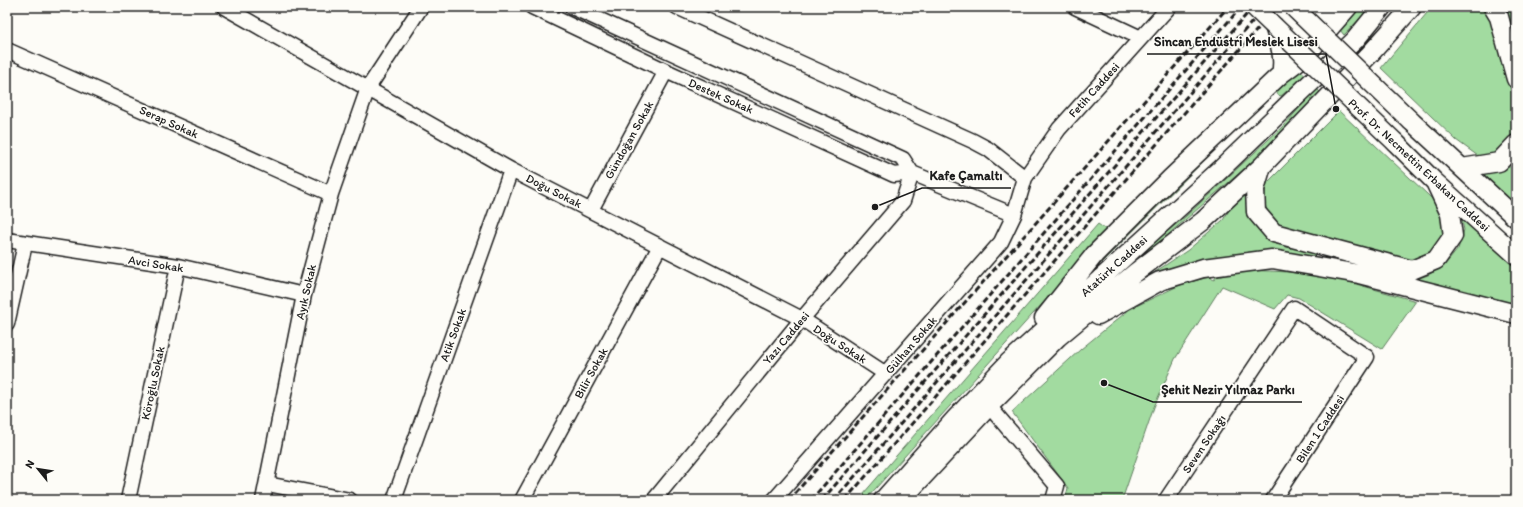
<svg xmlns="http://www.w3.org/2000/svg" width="1523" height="507" font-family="Itim,sans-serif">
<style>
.green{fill:#a2dba0;stroke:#5f7c5e}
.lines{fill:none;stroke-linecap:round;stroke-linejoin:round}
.minor-casing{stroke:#1c1c1c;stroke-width:17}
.major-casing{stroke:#1c1c1c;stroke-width:21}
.minor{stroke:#fdfcf7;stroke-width:14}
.major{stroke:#fdfcf7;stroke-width:18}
.rail{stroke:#1c1c1c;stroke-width:3;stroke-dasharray:6 3;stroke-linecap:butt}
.major-bridge-casing{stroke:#1c1c1c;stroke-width:21;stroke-linecap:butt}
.major-bridge{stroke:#fdfcf7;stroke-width:18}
.labels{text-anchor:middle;stroke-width:3.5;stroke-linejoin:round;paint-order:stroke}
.street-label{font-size:12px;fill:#1c1c1c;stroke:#fdfcf7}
.leader{fill:none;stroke:#1c1c1c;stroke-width:1.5}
.callout-dot{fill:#1c1c1c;stroke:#fdfcf7;stroke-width:1.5}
.callout-label{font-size:13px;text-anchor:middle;font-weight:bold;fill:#1c1c1c;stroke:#fdfcf7;stroke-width:3.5;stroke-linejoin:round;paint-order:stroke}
</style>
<rect width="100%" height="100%" fill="#fdfcf7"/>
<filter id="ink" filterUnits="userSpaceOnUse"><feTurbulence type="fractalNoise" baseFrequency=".025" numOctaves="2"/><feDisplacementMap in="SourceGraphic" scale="8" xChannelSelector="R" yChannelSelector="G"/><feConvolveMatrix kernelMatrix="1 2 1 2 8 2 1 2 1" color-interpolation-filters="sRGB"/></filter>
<g filter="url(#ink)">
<path class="green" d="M1360,7h11l-27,28 -4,-5 2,-3z
M1432,7h56l8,17 20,83v28l-2,6 -13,12 -23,3 -22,-16 -75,-72z
M1507,7h8l1,36z
M1297,68l9,7 -25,21 -3,-1c-3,-5 0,-8 4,-12l-189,188 -2,-2 5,-8z
M1317,89l4,4 -63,64 -256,221 131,-118 53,-44 96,-89z
M1339,111l106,100 5,22 -13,21 -21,8 -139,-37c-13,-18 -15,-21 -10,-42z
M1516,161v44l-35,-33c12,0 28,-1 35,-11z
M1253,185l7,43 14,15 41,9 -2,7 -173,23 48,-32 35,-30 12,-19z
M1460,211l56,58v37l-102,-26 14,-5 16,-9 14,-17 6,-19z
M1098,224l7,5 1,4 -239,265 -4,-4z
M1247,270l42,2 53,8 74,21 -34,48 -83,-51 -12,-3 -12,14 -53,-23 -47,73 -21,48 -32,93h-57l3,-12 -56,-76 69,-63 49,-40 52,-25 27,-7 5,3 2,-3z"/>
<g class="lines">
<g class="minor-casing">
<path id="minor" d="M224,7l287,163 291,149 84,55
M532,7l134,64 228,104 18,-2 102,42
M572,7l331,152 9,14
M677,7l296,134 15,8 37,29
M1075,7l66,31
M7,50l324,144
M591,210l75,-139
M7,240l171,26 126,29
M7,324l18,-80
M989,406l68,80 -4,14
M267,484l83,16
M128,500l50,-234
M263,500l41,-205 27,-101 37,-106 53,-81
M394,500l117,-330
M522,500l138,-254
M654,500l148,-181 101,-118 9,-28
M774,500l227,-258 13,-27 11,-37 34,-49 110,-122
M1166,500l128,-192 73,49 -94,143"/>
</g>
<g class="major-casing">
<path id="major" d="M1295,7c18,5 31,12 49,0
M1493,7l6,10 17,62
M1281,74l24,-18 43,-49
M1411,121l105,97
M1395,142l40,40 81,73
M1262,166l-7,23 1,23 18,21 138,37 24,-10 17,-24 -3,-22 -15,-32
M1462,168l37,-6 17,-18
M1098,315l62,-34 43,-13 69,-9 87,15 157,40
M1044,318l51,-64 75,-75 111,-105c4,-17 -2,-32 -7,-48
M883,500l72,-81 54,-57 211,-192 135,-130 27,-33
M901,500l88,-94 69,-69 77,-64 68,-52 59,-55 108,-112 42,-47"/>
</g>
<use href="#minor" class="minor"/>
<use href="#major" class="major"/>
<path class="rail" d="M789,500l439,-493
M811,500l430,-493
M822,500l431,-493
M834,500l431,-493
M845,500l432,-493"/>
<g class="major-bridge-casing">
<path id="major-bridge" d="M1254,7l141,135
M1293,7l118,114"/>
</g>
<use href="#major-bridge" class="major-bridge"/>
</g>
</g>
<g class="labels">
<g class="street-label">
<text transform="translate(1094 90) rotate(-48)" y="4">Fetih Caddesi</text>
<text transform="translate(721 96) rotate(24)" y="4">Destek Sokak</text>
<text transform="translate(169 122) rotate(24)" y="4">Serap Sokak</text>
<text transform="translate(629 140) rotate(-61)" y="4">Gündoğan Sokak</text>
<text transform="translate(1419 165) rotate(43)" y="4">Prof. Dr. Necmettin Erbakan Caddesi</text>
<text transform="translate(554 191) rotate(27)" y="4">Doğu Sokak</text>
<text transform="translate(156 264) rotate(9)" y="4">Avci Sokak</text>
<text transform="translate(1114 266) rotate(-42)" y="4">Atatürk Caddesi</text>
<text transform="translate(306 292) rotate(-77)" y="4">Ayık Sokak</text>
<text transform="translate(453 335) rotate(-70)" y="4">Atik Sokak</text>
<text transform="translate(786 338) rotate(-50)" y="4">Yazı Caddesi</text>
<text transform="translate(840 344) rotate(33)" y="4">Doğu Sokak</text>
<text transform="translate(911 345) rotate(-49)" y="4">Gülhan Sokak</text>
<text transform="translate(591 373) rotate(-61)" y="4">Bilir Sokak</text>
<text transform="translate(153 383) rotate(-78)" y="4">Köroğlu Sokak</text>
<text transform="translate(1320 429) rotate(-57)" y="4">Bilen 1 Caddesi</text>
<text transform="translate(1204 444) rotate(-56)" y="4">Seven Sokağı</text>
</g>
</g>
<path class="leader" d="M1336 109L1326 54H1147M875 207L922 188H1011M1104 383L1153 402H1302"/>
<g class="callout-dot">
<circle cx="1336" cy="109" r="4"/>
<circle cx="875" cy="207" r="4"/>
<circle cx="1104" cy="383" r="4"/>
</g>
<g class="callout-label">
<text x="1236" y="46">Sincan Endüstri Meslek Lisesi</text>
<text x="966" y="180">Kafe Çamaltı</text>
<text x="1228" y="394">Şehit Nezir Yılmaz Parkı</text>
</g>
<rect width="1523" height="507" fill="none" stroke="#fdfcf7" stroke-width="24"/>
<rect x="12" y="12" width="1499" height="483" fill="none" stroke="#1c1c1c" stroke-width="1.5" filter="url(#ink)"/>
<g transform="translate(38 469) rotate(300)" stroke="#fdfcf7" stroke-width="3" paint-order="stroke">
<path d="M0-3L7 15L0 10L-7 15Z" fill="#1c1c1c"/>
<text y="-6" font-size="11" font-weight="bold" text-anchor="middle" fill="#1c1c1c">N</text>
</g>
</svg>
